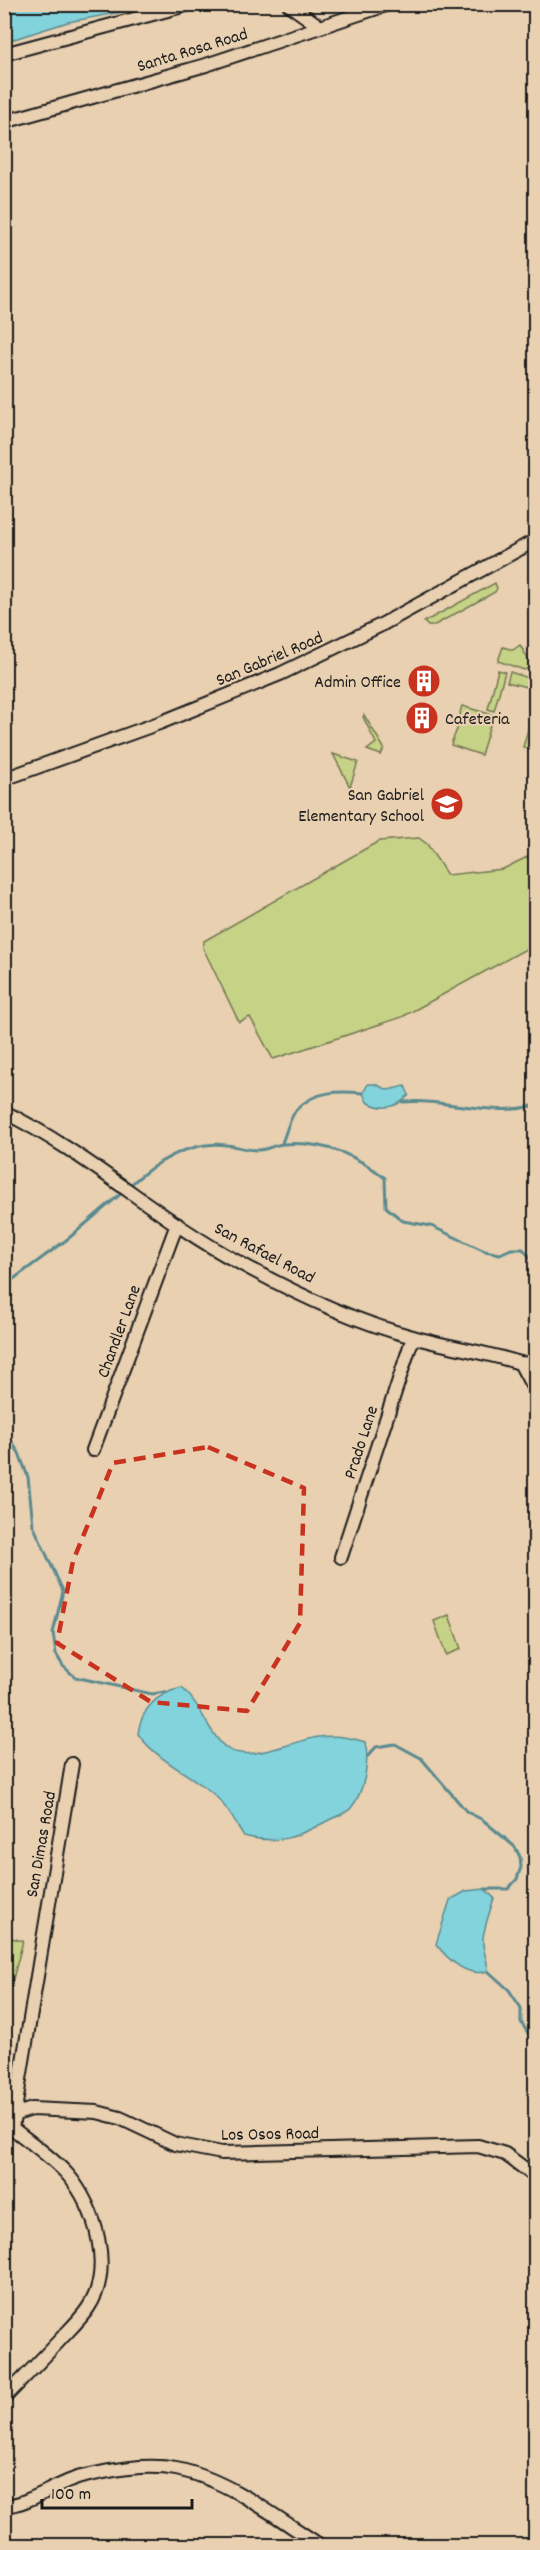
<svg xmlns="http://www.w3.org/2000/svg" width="540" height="2550" font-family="Dekko,sans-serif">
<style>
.green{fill:#c6d286;stroke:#717751;stroke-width:1.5}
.water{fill:#83d3dc;stroke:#5a8a8f;stroke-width:1.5}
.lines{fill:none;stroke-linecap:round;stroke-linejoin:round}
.stream{stroke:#5a8a8f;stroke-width:3}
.minor-casing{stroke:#1c1c1c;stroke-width:16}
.minor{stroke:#e9d0b1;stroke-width:12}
.marked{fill:none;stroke:#c8321e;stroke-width:4.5;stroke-dasharray:12 8;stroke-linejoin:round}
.labels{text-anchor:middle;stroke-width:4.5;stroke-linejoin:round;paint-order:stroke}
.street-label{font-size:18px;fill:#1c1c1c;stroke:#e9d0b1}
.poi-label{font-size:18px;fill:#1c1c1c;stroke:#e9d0b1;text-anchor:end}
</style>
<rect width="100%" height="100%" fill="#e9d0b1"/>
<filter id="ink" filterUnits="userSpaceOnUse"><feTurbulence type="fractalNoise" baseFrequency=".0167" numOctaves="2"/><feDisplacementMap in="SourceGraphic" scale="12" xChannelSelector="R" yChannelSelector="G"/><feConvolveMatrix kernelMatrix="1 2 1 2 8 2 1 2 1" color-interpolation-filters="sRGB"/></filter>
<g filter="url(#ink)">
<path class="green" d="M495,583l2,5 -2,4 -62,34h-5l-4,-4z
M520,645l11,19 -2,4 -5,2 -26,-9 5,-14 10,3z
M498,670l7,2 -11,39 -6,-2z
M510,672l25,8 -1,9 -27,-7z
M535,705l1,68h-1l-6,-3 5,-19 -11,-4z
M462,706l31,9 -12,40 -30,-10c1,-7 5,-10 7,-19 3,-7 1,-14 4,-20z
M364,715l20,33 -3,7 -14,-5 9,-7 -13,-26z
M333,754l25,8 -8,25z
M419,838l8,6 20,31 56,-6 32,-16v91l-133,73 -129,42 -23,-42 -11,5 -36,-74 1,-7 175,-100z
M449,1615l12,34 -15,6 -12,-34z
M4,1936l19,5 -14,53 -4,-1z"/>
<path class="water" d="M5,4h155v1l-92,17 -63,20z
M368,1084h7l13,6 17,-4 4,9c-12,13 -26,16 -42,7l-4,-9z
M182,1688c20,17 24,42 43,59 21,18 69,-7 94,-10 15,-2 31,0 46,5 5,20 -1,50 -14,66 -4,5 -14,8 -20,11 -32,17 -51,27 -87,17 -10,-15 -19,-33 -33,-44 -25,-20 -54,-32 -73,-58 3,-25 19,-41 44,-46z
M485,1889l9,9c-3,10 -11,33 -11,41 -1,12 5,21 5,32 -20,7 -40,-11 -52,-27l14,-44 16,-9z"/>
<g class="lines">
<path class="stream" d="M403,1102c44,-4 89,16 133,3
M282,1143c4,-10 8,-27 15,-34 18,-19 43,-18 66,-16
M128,1187c26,-24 62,-47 98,-42 11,1 20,5 32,5 10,0 17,-6 26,-6 39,-3 71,10 101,34l1,29 17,14 28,5 54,25 15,3 11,-5h12l6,7 7,17
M4,1286l65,-48 55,-47
M536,1314l-8,8 8,16
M4,1430l15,23 9,24 5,48 30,66 -10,42 3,21 7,12 12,11 77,17 13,-2
M368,1756l8,-9 19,-3 26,14 46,54 16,8 32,27 5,10 1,10 -4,12 -9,10h-23
M488,1971l21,19 12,18v14l8,13 7,4"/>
<g class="minor-casing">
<path id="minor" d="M288,4l31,22
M4,54l186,-50
M4,122l202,-57 183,-61
M4,779l158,-57 118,-48 101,-49 155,-85
M4,1112c84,41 152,106 234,150 52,29 118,60 175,75 35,10 72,15 107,26l16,1
M520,1363l16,30
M93,1450l84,-226
M341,1557l72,-220
M4,2118l28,-9 65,3 23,6 55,26 47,9 256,-7 27,8 31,23
M4,2398c18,-18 36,-37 54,-56 10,-11 22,-22 30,-34 26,-38 8,-101 -20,-133 -15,-17 -37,-32 -56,-47l60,-364
M4,2506c24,-1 53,-23 77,-29 30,-7 65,-14 95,-8 50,9 103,50 145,77"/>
</g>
<use href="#minor" class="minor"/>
</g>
</g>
<path class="marked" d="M208,1447l96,41 -4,135 -53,88 -96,-9 -94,-59 16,-82 40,-98z"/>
<defs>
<g id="building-disc" transform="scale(1.725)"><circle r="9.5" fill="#c8321e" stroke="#e9d0b1"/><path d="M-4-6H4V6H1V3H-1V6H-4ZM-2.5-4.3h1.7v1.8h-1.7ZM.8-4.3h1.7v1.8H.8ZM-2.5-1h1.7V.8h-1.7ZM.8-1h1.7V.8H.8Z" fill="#fff"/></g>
<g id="school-disc" transform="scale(1.725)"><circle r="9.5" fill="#c8321e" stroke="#e9d0b1"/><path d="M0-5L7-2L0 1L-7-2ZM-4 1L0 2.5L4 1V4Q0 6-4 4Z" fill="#fff"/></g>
</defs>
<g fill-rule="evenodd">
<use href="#building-disc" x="424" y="681"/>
<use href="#building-disc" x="422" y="718"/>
<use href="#school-disc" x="447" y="804"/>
</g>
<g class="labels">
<g class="street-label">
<text transform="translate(192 49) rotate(-17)" y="6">Santa Rosa Road</text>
<text transform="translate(269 658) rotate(-23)" y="6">San Gabriel Road</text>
<text transform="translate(265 1252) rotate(28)" y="6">San Rafael Road</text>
<text transform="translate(118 1331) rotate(-70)" y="6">Chandler Lane</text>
<text transform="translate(360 1442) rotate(-72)" y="6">Prado Lane</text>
<text transform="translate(40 1844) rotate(-80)" y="6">San Dimas Road</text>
<text transform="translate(270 2133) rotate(-1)" y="6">Los Osos Road</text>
</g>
<g class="poi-label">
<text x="401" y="687">Admin Office</text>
<text x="445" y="724" text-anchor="start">Cafeteria</text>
<text x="424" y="800">San Gabriel<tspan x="424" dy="21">Elementary School</tspan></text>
</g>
</g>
<rect width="540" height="2550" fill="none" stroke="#e9d0b1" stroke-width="24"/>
<rect x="12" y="12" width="516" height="2526" fill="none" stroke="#1c1c1c" stroke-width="2" filter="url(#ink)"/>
<path d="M42 2499v9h150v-9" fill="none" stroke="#1c1c1c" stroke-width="3"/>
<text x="51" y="2499" font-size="18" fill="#1c1c1c" stroke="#e9d0b1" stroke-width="4.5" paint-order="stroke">100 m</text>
</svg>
